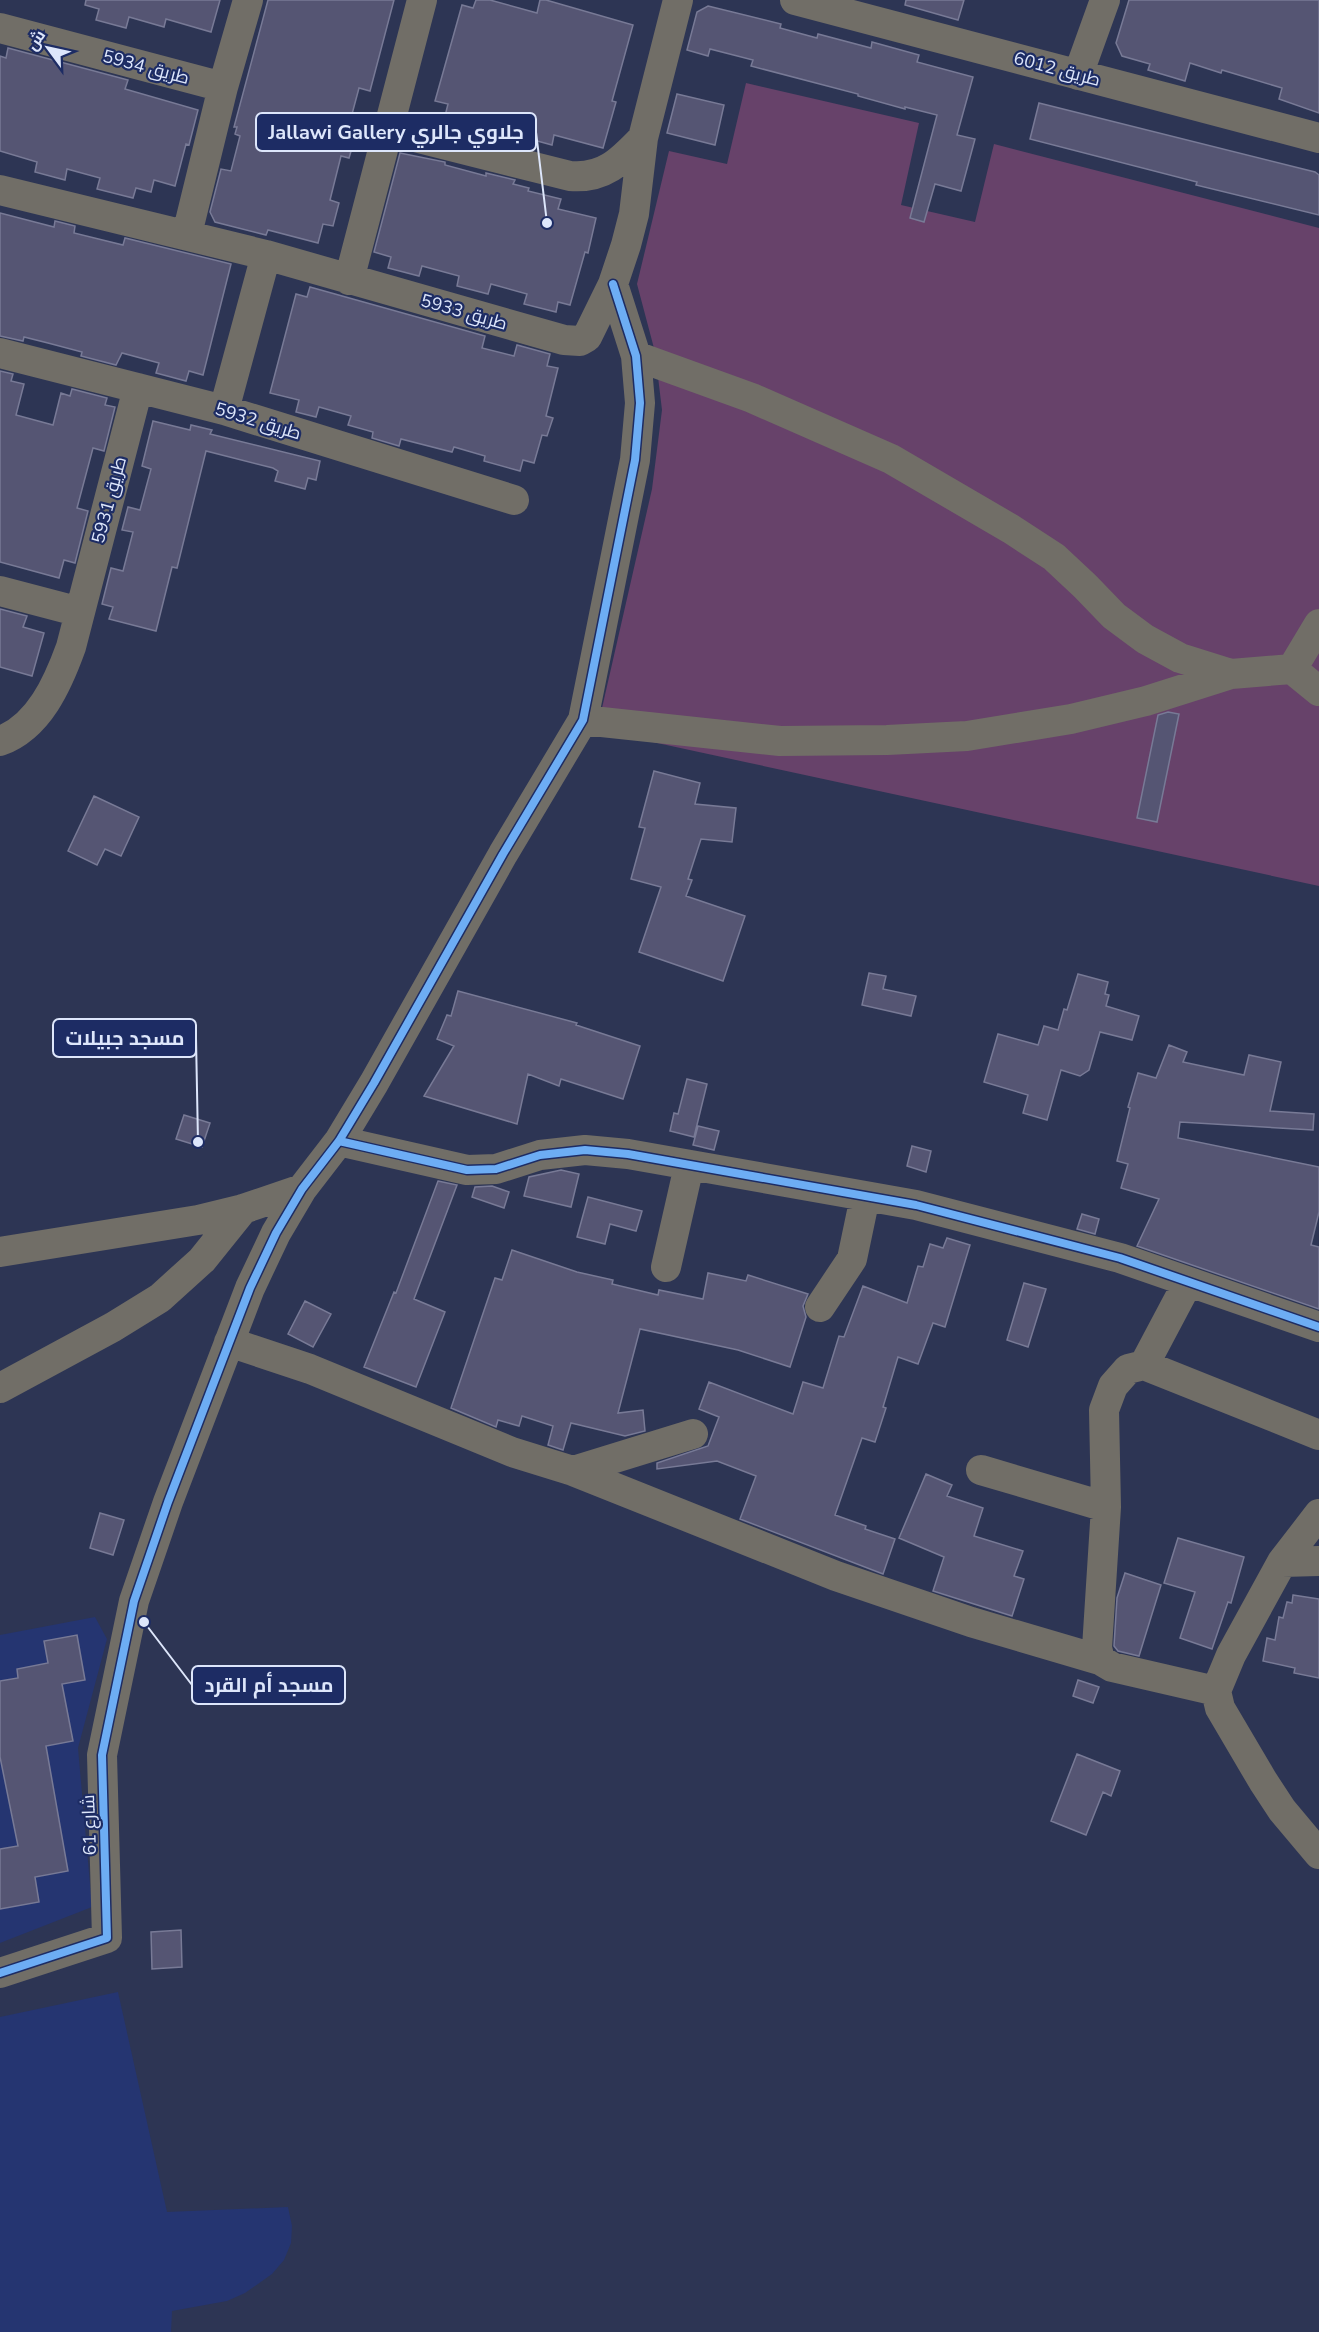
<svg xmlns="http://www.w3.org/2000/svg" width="1319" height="2332" font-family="'Nunito Sans',Cairo,sans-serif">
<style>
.built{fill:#253571}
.green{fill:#67426a}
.building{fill:#555573;stroke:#787a96;stroke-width:1.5}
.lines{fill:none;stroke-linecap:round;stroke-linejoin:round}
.minor{stroke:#716e67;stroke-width:30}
.cycleway-casing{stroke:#1d2c64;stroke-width:11}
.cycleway{stroke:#6dadf4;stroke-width:8}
.labels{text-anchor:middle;stroke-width:4.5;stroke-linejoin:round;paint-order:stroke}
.street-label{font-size:18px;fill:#dde6fb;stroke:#1d2c64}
.leader{fill:none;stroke:#dde6fb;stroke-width:2}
.callout-dot{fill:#dde6fb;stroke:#1d2c64;stroke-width:2}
.callout{fill:#1d2c64;stroke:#dde6fb;stroke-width:2}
.callout-label{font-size:20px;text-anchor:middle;font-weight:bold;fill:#dde6fb}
</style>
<rect width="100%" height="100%" fill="#2d3554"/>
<path class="built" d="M95,1617l12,22 -29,109 14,159 -92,36v-308z
M118,1992l49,220 121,-5 4,19 -1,17 -7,17 -12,14 -27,19 -18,8 -55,10 -1,21h-171v-315z"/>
<path class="green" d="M746,83l173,40 -18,82 74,17 19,-78 325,84v658l-722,-156 55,-241 10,-79 -7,-58 -18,-68 32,-133 58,13z"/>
<path class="building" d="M86,0h134l-9,32 -45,-13 -2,8 -35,-10 -3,11 -30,-8 3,-11 -14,-4z
M268,0h126l-24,91 -11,-3 -11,41 9,2 -8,27 -8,-2 -11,44 9,3 -6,23 -10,-2 -5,19 -50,-13 -2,5 -51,-13 -5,-10 11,-43 10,2 9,-35 -5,-2 2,-7h-3z
M476,0h14l47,13 3,-13h6l87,25 -21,76 4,1 -13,46 -49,-13 -2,10 -107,-29 3,-12 -13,-3 27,-96 11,3z
M906,0h58l-6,20 -53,-15z
M1129,0h190v113l-40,-14 3,-11 -60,-18 -1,3 -31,-10 -5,18 -37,-11 2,-6 -28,-8 -6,-13z
M708,6l73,18 -1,4 37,10 1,-4 53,14 1,-6 47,13 -2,7 56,15 -16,58 18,4 -14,52 -26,-7 -11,38 -14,-4 27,-103 -32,-8v2l-47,-13v-2l-107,-28 2,-6 -43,-11 -2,7 -21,-6 10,-38z
M8,48l120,32 -3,9 73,21 -9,35 -3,-1 -11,42 -21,-6 -3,12 -15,-4 -3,10 -36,-9 3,-11 -33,-9 -2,11 -30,-8 2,-10 -37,-11v-95l6,2z
M677,94l47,11 -9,40 -48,-12z
M1039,103l276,69 4,3v40l-123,-30 1,-3 -167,-43z
M400,153l45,9v3l41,11v-3l29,7 -2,4 16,4 -1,3 33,8 -3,10 38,9 -8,35 -3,-1 -15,53 -12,-3 -2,10 -32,-8 3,-10 -36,-10 -3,10 -31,-8 2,-10 -37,-10 -3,10 -31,-8 3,-11 -17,-5z
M0,213l54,14 1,-6 20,5 -1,7 49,12 2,-7 106,26 -28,111 -14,-4 -3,10 -30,-8 3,-10 -37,-10 -6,12 -35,-9 1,-4 -34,-9 -24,-6 -1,4 -23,-5z
M310,287l175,49 -3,12 32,8 3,-11 33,9 -3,12 11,2 -12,48 7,2 -6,18 -5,-1 -8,28 -11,-3 -3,11 -36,-10 1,-5 -31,-9 -2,5 -51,-13 -2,7 -27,-8 1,-6 -25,-7 3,-9 -32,-9 -3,10 -20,-5 3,-12 -29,-7 26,-99 11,3z
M0,371l13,3 -2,7 13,3 -8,31 37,10 8,-32 9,3 2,-7 35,9 -2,7 10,2 -11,44 -11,-3 -16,60 11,3 -13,52 -11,-3 -5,18 -59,-16z
M153,421l37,9 1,-5 21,5 -2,4 110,27 -4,19 -8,-2 -3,11 -30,-8 3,-10 -5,-3 -67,-17 -29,117 -5,-1 -16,64 -47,-12 4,-12 -11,-3 9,-36 12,3 10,-39 -11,-2 6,-23 12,3 11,-41 -9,-3z
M0,609l27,7 -4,11 21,6 -12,43 -32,-9z
M1168,712l11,2 -22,108 -20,-4 21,-103z
M654,771l46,12 -5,21 41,4 -4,34 -31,-3 -13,40 4,1 -6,16 59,20 -22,65 -84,-29 22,-65 -30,-8 14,-51 -6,-1z
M94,796l45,21 -18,39 -16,-7 -8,16 -29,-14z
M869,973l17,3 -3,13 33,7 -5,20 -49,-11z
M1078,974l30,8 -3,12 4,1 -3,11 33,10 -7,24 -32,-8 -11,38 -9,6 -19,-6 -14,50 -24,-7 5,-18 -44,-13 14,-48 40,11 6,-19 14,4 6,-21 3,1z
M458,991l119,32 -1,2 64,21 -17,53 -62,-20 -2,7 -31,-12 -11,50 -93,-28 30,-50 -17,-7 10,-24 4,1z
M1169,1045l18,7 -4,10 61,13 5,-20 32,7 -11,49 44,3 -1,16 -133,-8 -2,16 141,29v45l-8,33 8,2v62l-182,-63 22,-47 -38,-11 7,-24 -11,-3 13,-53 -2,-1 10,-34 18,5z
M687,1079l20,5 -13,53 -24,-6 4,-18 4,1z
M184,1115l26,8 -8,24 -26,-8z
M698,1126l21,5 -5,19 -21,-5z
M912,1146l19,5 -5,21 -19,-6z
M561,1170l18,4 -8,33 -47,-11 5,-19z
M438,1181l19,4 -43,114 31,13 -29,75 -52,-20 30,-75 2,1z
M492,1186l17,6 -5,16 -32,-11 3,-10z
M588,1197l54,14 -6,20 -26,-7 -5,20 -28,-7z
M1082,1214l17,5 -4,15 -18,-5z
M947,1238l23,7 -25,82 -12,-4 -15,41 -20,-7 -15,50 3,1 -11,34 -13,-4 -27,77 31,11 -1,3 30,10 -12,35 -143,-55 16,-43 -39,-15 -60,8v-6l51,-17 11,-29 -20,-8 10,-27 84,32 10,-32 20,6 16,-52 5,1 19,-51 44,17 11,-37 5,1 7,-23 13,4z
M512,1250l65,22 36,8 -1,4 46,11 1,-5 44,9 5,-26 38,8 2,-6 60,19 -5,12 3,11 -16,50 -52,-17 -98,-21 -22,84 25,-3 2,21 -20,5 -54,-13 -8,27 -15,-5 5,-19 -31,-10 -3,10 -21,-6 -2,7 -45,-19 44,-130 7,2z
M1024,1283l22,6 -18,58 -21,-7z
M305,1301l26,13 -18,33 -25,-13z
M926,1474l26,11 -5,11 36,12 -9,28 49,15 -9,25 10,3 -12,37 -79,-25 11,-34 -45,-19z
M100,1513l24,7 -11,35 -23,-7z
M1178,1538l66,19 -13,46 -3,-1 -16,47 -32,-11 15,-46 -31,-9z
M1125,1573l36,12 -22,71 -21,-5 -4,-5 3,-48z
M1293,1595l26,4v79l-25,-5 1,-5 -32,-7 4,-23 8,2 4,-23 4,1 4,-16 5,1z
M77,1635l8,45 -23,4 11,57 -27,5 22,125 -33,6 4,25 -39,7v-60l18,-3 -18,-89v-76l18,-3 -1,-9 31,-6 -4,-22z
M1078,1680l21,7 -6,16 -20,-7z
M1077,1754l43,17 -9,25 -8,-4 -17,43 -35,-14z
M181,1930l1,37 -30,2 -1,-37z"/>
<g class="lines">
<path class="minor" d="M795,0l524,138
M0,28l223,59
M1078,75l27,-75
M387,130l183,46c34,3 51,-15 73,-38
M0,190l266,65 298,85 16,1 7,-4 26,-53 13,-39 8,-31 9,-76 35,-138
M187,234l36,-147 25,-87
M349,280l73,-280
M0,353l224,57 290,90
M636,356l116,42 139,61 120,70 43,28 31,29 29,30 31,23 35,19 51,16
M224,410l42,-155
M0,591l80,21
M1292,669l27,-45
M583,720l197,21 107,-1 80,-4 104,-17 75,-18 85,-27 61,-5 27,22
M0,741c39,-14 58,-58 71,-94l67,-259
M339,1141l128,29 29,-1 44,-14 45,-5 43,4 288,51 204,53 199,69
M0,1252l198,-32 45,-11 59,-20
M666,1267l23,-101
M1188,1282l-44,83 -16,4 -15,17 -9,24 2,97 -9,141 3,12 12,7 104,24
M820,1307l32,-48 13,-62
M229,1342l81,27 202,83 61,19 120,-37
M1144,1365l175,70
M0,1388l113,-61 47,-29 42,-38 41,-51
M981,1470l125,37
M573,1471l263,105 135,46 129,38
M1319,1514l-37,48 -51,93 -15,36 4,17 43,73 19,29 37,44
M1282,1562l37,-1
M0,1973l107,-35 -5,-183 32,-154 34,-99 82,-214 26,-55 26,-44 37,-48 35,-58 129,-229 80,-134 52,-260 5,-57 -4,-47 -23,-72"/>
<g class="cycleway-casing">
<path id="cycleway" d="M339,1141l128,29 29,-1 44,-14 45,-5 43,4 288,51 204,53 199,69
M0,1973l107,-35 -5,-183 32,-154 34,-99 82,-214 26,-55 26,-44 37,-48 35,-58 129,-229 80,-134 52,-260 5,-57 -4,-47 -23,-72"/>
</g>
<use href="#cycleway" class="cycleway"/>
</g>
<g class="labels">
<g class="street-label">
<text transform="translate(146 67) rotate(15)" y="6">طريق 5934</text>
<text transform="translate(1057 69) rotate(15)" y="6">طريق 6012</text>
<text transform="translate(464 312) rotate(16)" y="6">طريق 5933</text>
<text transform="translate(258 421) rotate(17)" y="6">طريق 5932</text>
<text transform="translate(109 500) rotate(-75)" y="6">طريق 5931</text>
<text transform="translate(89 1825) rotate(-92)" y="6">شارع 61</text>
</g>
</g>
<path class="leader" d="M547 223L536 132M198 1142L196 1038M144 1622L192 1685"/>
<g class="callout-dot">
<circle cx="547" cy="223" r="6"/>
<circle cx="198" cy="1142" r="6"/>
<circle cx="144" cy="1622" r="6"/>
</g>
<g class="callout">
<rect x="256" y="113" width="280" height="38" rx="6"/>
<rect x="53" y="1019" width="143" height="38" rx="6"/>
<rect x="192" y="1666" width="153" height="38" rx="6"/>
</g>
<g class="callout-label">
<text x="396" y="139">Jallawi Gallery جلاوي جالري</text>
<text x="125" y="1045">مسجد جبيلات</text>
<text x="269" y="1692">مسجد أم القرد</text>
</g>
<g transform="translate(48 48) rotate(303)" stroke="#1d2c64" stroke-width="4.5" paint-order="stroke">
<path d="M0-4.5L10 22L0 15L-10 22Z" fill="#dde6fb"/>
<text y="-9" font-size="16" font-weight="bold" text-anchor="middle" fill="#dde6fb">ش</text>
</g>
</svg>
